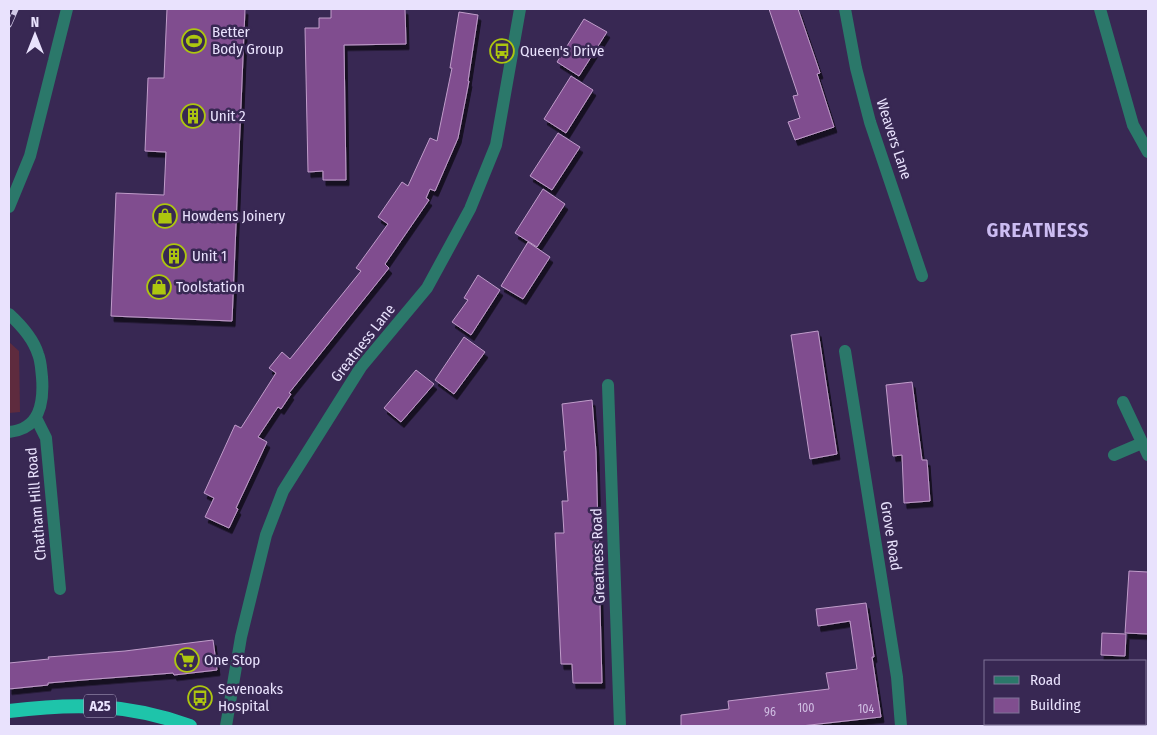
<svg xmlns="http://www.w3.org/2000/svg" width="1157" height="735" font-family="'Fira Sans Condensed',sans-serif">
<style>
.green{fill:#5e2b3e}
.building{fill:#804e8f;stroke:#c09cca;filter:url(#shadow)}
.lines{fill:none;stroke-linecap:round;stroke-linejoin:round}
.minor{stroke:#2b786a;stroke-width:12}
.trunk{stroke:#1ec4aa;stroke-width:14}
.rail-casing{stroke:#d2c9e7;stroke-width:5.5}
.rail{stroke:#382853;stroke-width:4;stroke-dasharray:11;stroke-linecap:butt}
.labels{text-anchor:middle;stroke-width:5;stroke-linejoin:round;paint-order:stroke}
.number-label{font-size:12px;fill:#cfbde2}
.shield{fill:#382853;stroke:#b4aaca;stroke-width:1}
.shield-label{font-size:14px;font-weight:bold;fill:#e9e2fd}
.poi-label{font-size:15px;fill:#e9e2fd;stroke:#382853;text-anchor:start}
.street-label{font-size:15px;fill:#e9e2fd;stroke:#382853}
.district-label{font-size:20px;font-weight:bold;letter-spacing:1px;fill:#ccbcf2;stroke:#382853}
</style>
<defs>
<filter id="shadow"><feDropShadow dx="3" dy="5.5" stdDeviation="0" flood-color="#0009"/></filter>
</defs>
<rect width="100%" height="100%" fill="#382853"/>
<path class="green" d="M9,342l10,9 1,61 -11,1z"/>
<path class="building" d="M167,9h78l-13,312 -121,-5 5,-123 48,2 2,-43 -21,-1 3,-73h16z
M331,9h74l1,35 -62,1 2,135h-23v-9l-15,1 -3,-144h14v-10h12z
M769,9h29l22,64 -3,1 17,53 -39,13 -7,-18 12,-4 -7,-22 5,-1z
M459,12l19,3 -10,66h1l-11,57 -23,53 -5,-2 -4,9 3,2 -44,64 4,4 -100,125 2,1 -10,15 -3,-2 -20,30 9,5 -31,66 2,1 -9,19 -24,-11 9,-19 -10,-5 31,-68 6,3 35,-55 -7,-5 13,-16 8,7 71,-88 -5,-3 32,-44 -10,-7 24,-35 6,4 22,-48 7,3 15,-73h-2z
M584,19l23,13 -28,44 -22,-14z
M571,76l22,14 -27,43 -22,-14z
M558,133l22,14 -28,43 -22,-14z
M543,189l22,15 -28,43 -22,-14z
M528,242l22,15 -27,42 -22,-13z
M478,275l22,15 -29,45 -19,-13 16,-22 -4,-2z
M818,331l19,123 -27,5 -19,-124z
M464,337l21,15 -31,42 -19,-14z
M416,370l18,14 -33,38 -17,-14z
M912,382l10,78h5l3,41 -26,2 -2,-48 -9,1 -7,-71z
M592,400l4,52 6,231h-29l-1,-19h-11l-4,-88 -2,-43h9l-2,-32h6l-4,-50h2l-4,-47z
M1129,571l19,1v62l-23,-1z
M866,603l8,54h-2l9,60 -80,9h-120v-11l48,-6 -1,-8 101,-12 -3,-16 31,-4 -7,-48 -32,5 -2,-17z
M1102,633l24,1 -1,22 -24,-1z
M213,640l4,30 -43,5 -1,-2 -90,7 -35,3v2l-39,4v-26l40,-4 -1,-2 77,-6z"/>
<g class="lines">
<path class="minor" d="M845,9l11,59 14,54 52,154
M1100,9l33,116 15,27
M9,207l21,-51 37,-147
M9,314c12,11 24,24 29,40 3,7 3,15 4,23 2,26 -2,52 -33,55
M845,351l52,326 4,49
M608,385l12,341
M1123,402l25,53
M36,418l10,20 14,151
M1114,455l28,-12
M226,726l15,-89 25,-102 17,-44 78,-124 66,-79 43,-79 26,-64 24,-136"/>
<path class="trunk" d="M9,711c65,-8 119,-8 181,15"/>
<g class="rail-casing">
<path id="rail" d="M9,25l7,-16"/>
</g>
<use href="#rail" class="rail"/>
</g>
<defs>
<g id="stadium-ring" transform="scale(1.25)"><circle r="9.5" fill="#382853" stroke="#adc60f" stroke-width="1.5"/><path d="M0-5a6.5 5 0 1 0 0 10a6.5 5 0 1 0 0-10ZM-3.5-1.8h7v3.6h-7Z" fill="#adc60f"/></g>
<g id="bus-ring" transform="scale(1.25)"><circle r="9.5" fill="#382853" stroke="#adc60f" stroke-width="1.5"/><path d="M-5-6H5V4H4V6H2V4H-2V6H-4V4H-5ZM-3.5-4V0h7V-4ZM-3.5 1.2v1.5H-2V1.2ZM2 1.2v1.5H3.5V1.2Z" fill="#adc60f"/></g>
<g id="building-ring" transform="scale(1.25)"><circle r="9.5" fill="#382853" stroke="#adc60f" stroke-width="1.5"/><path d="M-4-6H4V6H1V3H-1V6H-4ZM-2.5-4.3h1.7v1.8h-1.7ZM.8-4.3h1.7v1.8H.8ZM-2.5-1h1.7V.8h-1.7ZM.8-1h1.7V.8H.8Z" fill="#adc60f"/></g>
<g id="shop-ring" transform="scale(1.25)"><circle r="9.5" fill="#382853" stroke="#adc60f" stroke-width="1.5"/><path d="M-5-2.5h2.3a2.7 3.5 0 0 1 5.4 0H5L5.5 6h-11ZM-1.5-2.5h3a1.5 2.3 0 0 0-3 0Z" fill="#adc60f"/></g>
<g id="supermarket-ring" transform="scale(1.25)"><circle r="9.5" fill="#382853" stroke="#adc60f" stroke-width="1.5"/><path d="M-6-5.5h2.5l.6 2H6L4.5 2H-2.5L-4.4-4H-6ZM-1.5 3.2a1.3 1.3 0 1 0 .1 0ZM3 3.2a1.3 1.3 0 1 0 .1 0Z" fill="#adc60f"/></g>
</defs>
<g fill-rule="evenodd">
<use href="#stadium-ring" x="194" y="41"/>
<use href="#bus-ring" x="502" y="51"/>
<use href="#building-ring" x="193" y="116"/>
<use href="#shop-ring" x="165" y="216"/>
<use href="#building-ring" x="174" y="256"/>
<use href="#shop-ring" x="159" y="287"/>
<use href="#supermarket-ring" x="187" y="660"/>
<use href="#bus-ring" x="200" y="698"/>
</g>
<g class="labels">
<g class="number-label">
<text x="806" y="712">100</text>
<text x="866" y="713">104</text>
<text x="770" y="716">96</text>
</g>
<rect class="shield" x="84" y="694.5" width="32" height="23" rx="4"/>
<g class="shield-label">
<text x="100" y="711">A25</text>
</g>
<g class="poi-label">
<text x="212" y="37">Better<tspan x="212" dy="17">Body Group</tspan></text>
<text x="520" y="56">Queen's Drive</text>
<text x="210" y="121">Unit 2</text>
<text x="182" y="221">Howdens Joinery</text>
<text x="192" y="261">Unit 1</text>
<text x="176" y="292">Toolstation</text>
<text x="204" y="665">One Stop</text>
<text x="218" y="694">Sevenoaks<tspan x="218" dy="17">Hospital</tspan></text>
</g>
<g class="street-label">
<text transform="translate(894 139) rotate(72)" y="5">Weavers Lane</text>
<text transform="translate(363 343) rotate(-52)" y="5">Greatness Lane</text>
<text transform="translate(36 504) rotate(-95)" y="5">Chatham Hill Road</text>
<text transform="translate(891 536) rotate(81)" y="5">Grove Road</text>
<text transform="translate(598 556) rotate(-92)" y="5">Greatness Road</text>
</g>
<g class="district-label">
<text x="1038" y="237">GREATNESS</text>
</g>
</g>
<rect width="1157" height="735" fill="none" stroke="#e9e2fd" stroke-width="20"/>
<rect x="984" y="660" width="162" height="65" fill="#382853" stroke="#7f7297"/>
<rect x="994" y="676" width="25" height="8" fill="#2b786a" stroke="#7f7297"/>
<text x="1030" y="685" font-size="15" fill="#e9e2fd">Road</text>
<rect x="994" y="698" width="25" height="15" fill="#804e8f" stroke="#7f7297"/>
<text x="1030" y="710" font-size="15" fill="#e9e2fd">Building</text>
<g transform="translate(35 35)" stroke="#382853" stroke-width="4" paint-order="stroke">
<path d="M0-4L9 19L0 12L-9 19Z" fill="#e9e2fd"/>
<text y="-8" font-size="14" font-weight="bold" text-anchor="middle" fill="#e9e2fd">N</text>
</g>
</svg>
